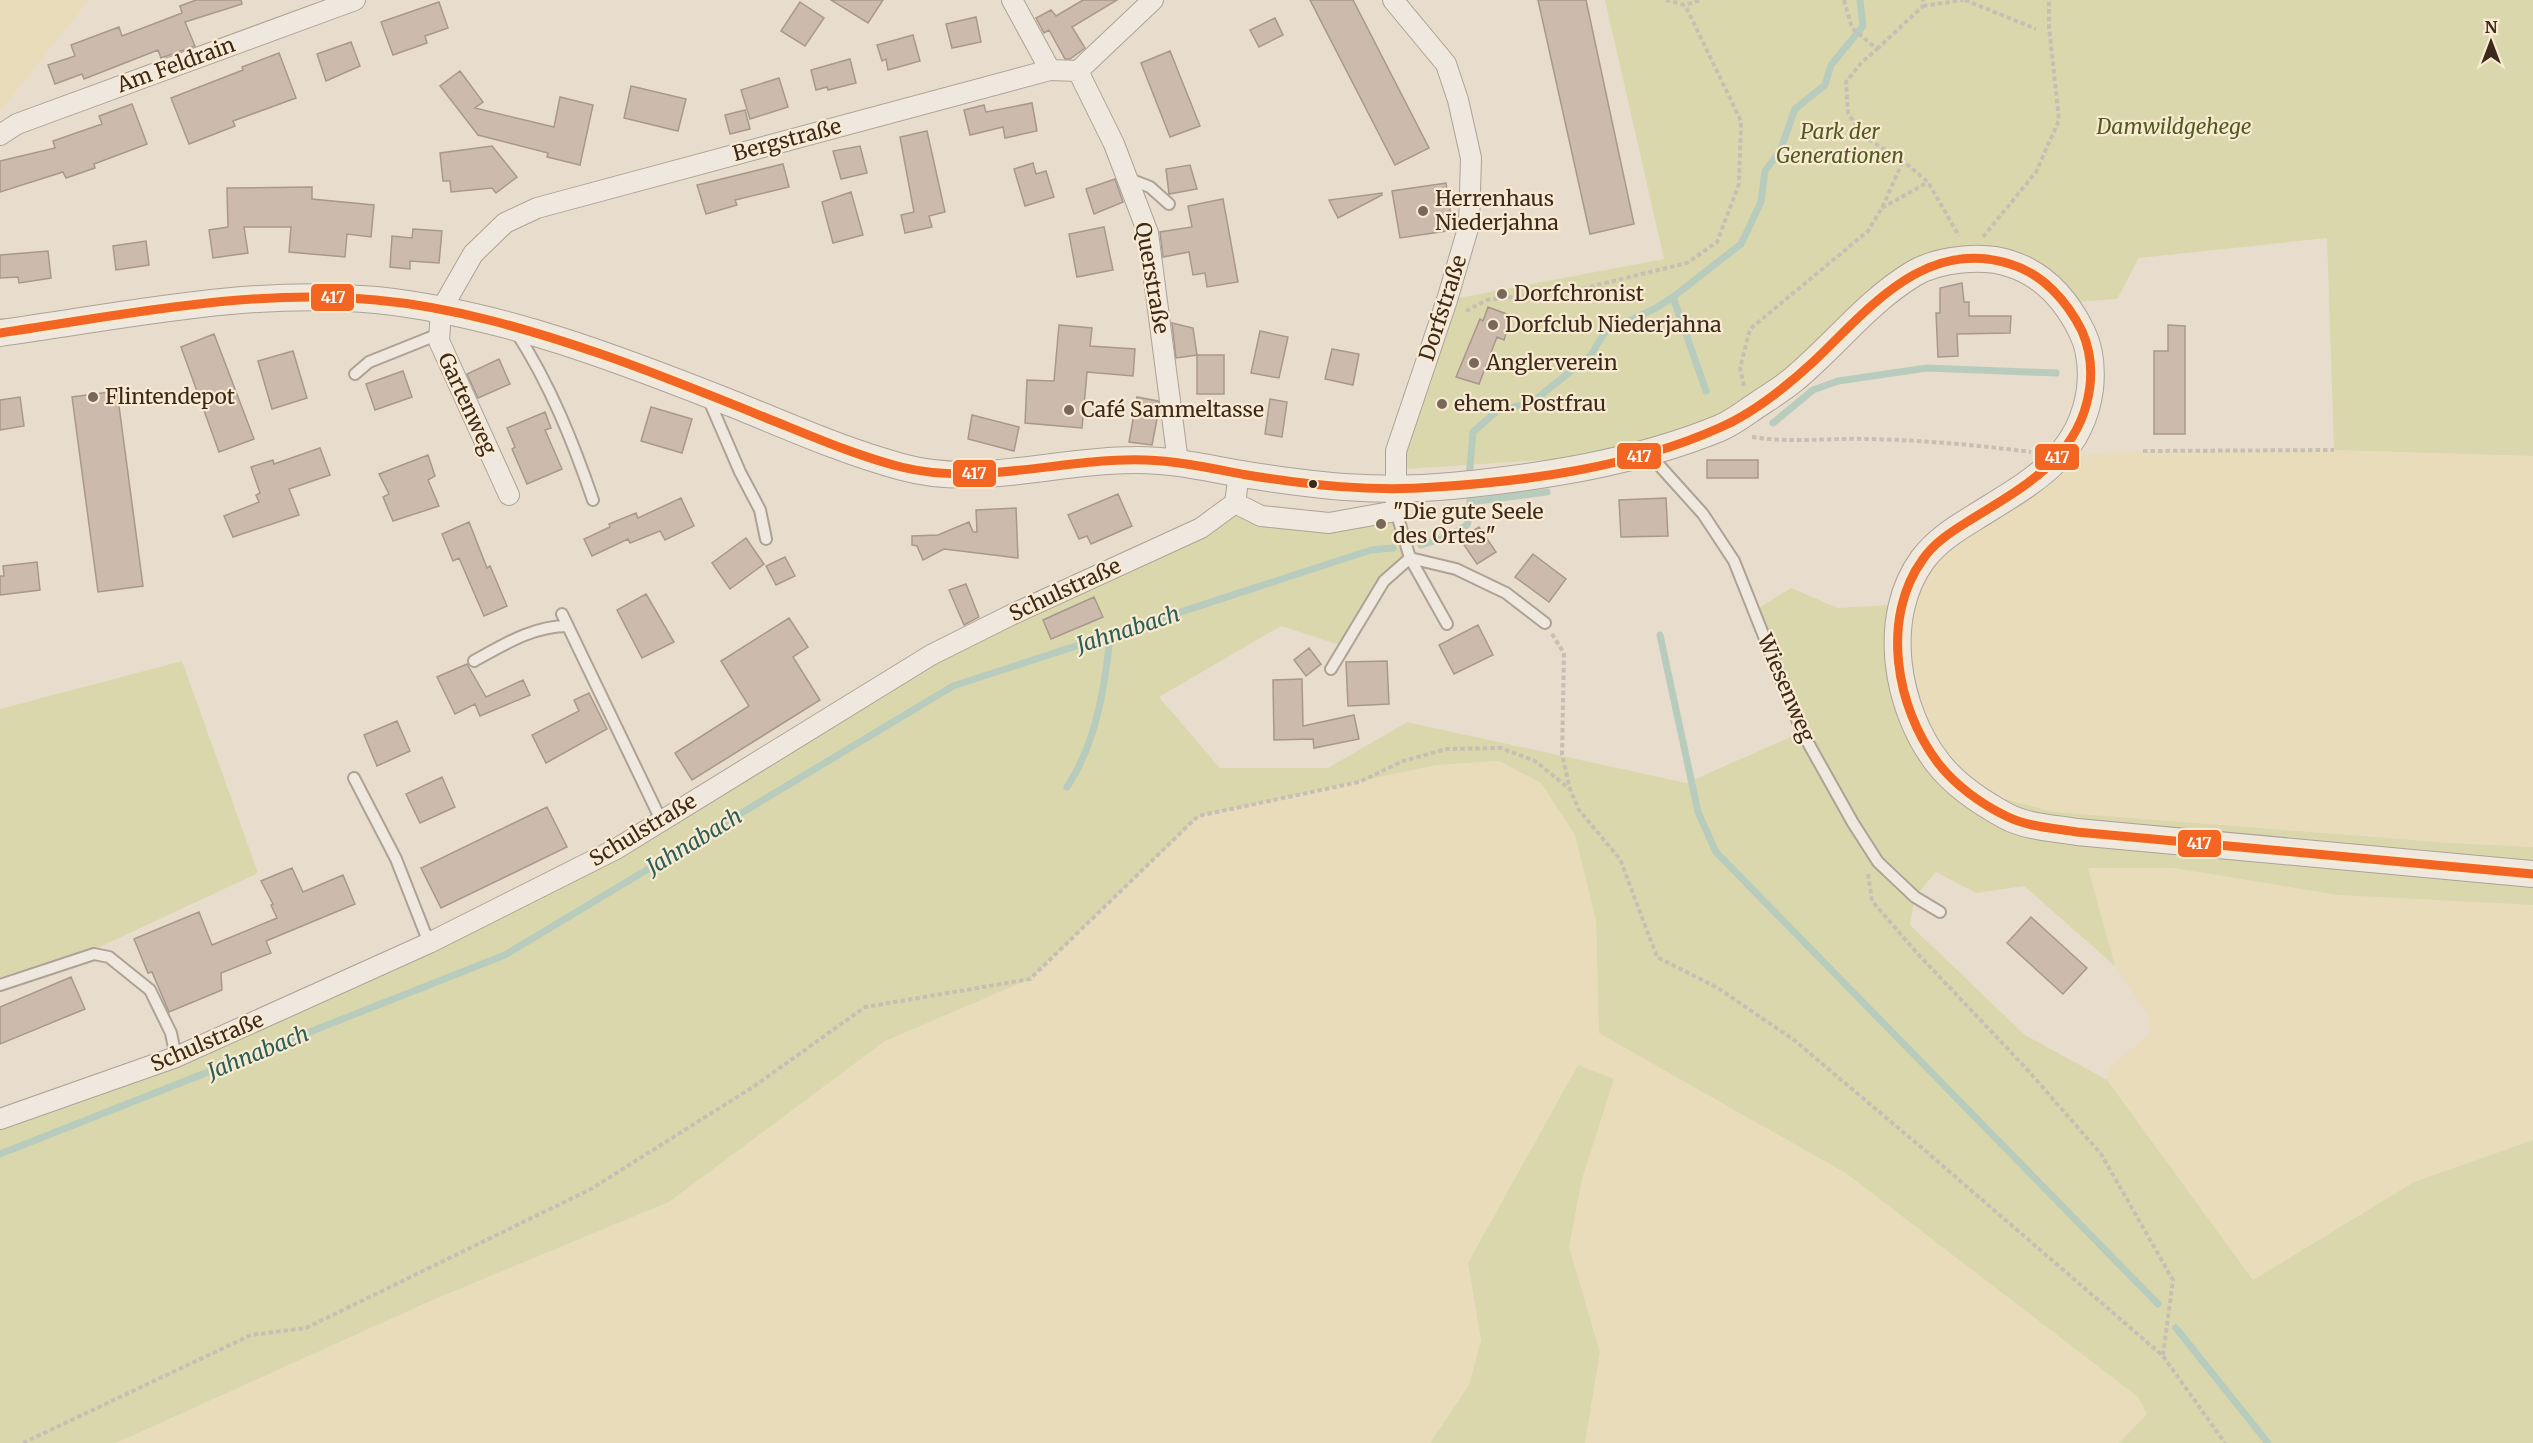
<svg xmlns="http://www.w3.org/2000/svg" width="2533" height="1443" font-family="Merriweather,serif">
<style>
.farmland{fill:#e9dcbb}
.green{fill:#dbd7ad}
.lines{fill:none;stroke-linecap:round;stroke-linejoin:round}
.stream{stroke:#b8ccbe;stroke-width:7}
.building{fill:#ccbaad;stroke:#a8988b;stroke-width:1.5}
.service-casing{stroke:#ada295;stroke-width:14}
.minor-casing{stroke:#ada295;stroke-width:22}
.tertiary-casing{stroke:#ada295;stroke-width:28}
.path{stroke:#c7bfb5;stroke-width:4;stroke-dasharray:4.5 3;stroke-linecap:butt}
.service{stroke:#eee8df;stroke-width:10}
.minor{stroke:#eee8df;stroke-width:20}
.tertiary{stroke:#eee8df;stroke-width:26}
.bus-1-casing{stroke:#f9ead2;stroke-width:14}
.bus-1{stroke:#f26522;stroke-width:9}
.poi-dot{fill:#78685a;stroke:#f9ead2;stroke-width:2}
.bus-dot{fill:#3c291c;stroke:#f9ead2;stroke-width:2}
.labels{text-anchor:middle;stroke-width:4.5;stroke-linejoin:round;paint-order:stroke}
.street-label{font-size:21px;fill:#3c291c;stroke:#f9ead2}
.park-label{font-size:21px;font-style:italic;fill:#515b21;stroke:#f9ead2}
.poi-label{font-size:21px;fill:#3c291c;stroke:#f9ead2;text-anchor:start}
.water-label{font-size:22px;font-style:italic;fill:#2a5e56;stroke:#f9ead2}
.line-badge{stroke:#f9ead2;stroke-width:2}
.badge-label{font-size:16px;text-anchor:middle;font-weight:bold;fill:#fff}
</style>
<rect width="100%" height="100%" fill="#e8ddcc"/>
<path class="farmland" d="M0,0h89l-89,111z
M2334,450l199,6v391l-82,-4 -397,-31 -65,-17 -64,-51 -22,-52 7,-111 150,-125 83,-5z
M1499,761l42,22 34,52 21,86 3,112 248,141 291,223 9,17 -28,29h-534l15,-91 -31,-105 13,-68 -114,84 13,77 -12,45 -39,58h-1314l312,-141 241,-100 216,-161 145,-62 168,-163 238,-51z
M2087,868h86l165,27 195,10v235l-119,42 -161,98 -146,-200 2,-12 42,-37 -1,-13 -35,-52z"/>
<path class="green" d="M1605,0h928v456l-199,-6 -7,-212 -188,20 -22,41 -41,3 -35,-36 -72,-20 -27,6 -219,165 -138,40 -177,12 -7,-11 57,-160 206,-39z
M1235,503l26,13 135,-5 14,47 -27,23 -37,66 -65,-21 -122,71 61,71h108l79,-46 279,61 116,-51 -48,-121 37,-23 47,20 66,-4 -7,27 28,113 64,51 65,17 397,31 82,4v58l-195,-10 -165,-27h-85l27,98 -91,-80 -48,7 -40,-21 -21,25 -5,28 115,110 82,45 146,200 161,-98 119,-42v303h-414l28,-29 -9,-17 -291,-223 -248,-141 -3,-112 -21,-86 -34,-52 -42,-22 -63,4 -237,51 -169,163 -145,62 -216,161 -241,100 -312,141h-116v-324l429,-176 359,-202z
M182,661l76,212 -184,86 -74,26v-276z
M1578,1065l36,14 -32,100 -13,68 31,105 -15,91h-155l39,-58 12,-45 -13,-77z"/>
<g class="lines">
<path class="stream" d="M1673,297l33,94
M1773,423l40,-33 25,-9 89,-13 129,5
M1469,479l4,-47 24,-21 34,-8 60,-48 13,-22 52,-25 17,-11 68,-53 20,-42 4,-31 15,-20 15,-42 30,-24 6,-20 32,-39 -3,-26
M1470,502l77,-10
M1421,545l29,-9 17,-11 3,-9v-26
M1660,635l38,177 18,40 442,452
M1067,787c29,-43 38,-101 43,-151
M0,1154l505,-199 448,-269 418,-136 22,-2
M2176,1328l92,115"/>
</g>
<path class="building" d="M196,0h45l1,4 -57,18 10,24 -34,12 -3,-8 -74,29 -2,-5 -27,10 -7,-19 27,-9 -4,-11 48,-18 3,9 60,-23 -2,-7z
M831,0h52l-15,23z
M1083,0h34l-45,27 13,21 -15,11h-5l-16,-29 -5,3 -8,-15 15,-8 5,6z
M1310,0h43l76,148 -34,17z
M1538,0h48l48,224 -44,10z
M439,2l9,26 -23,8 2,7 -34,12 -12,-33z
M800,2l24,16 -19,28 -24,-15z
M976,17l5,25 -29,6 -6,-24z
M1275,18l8,17 -24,12 -9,-17z
M913,35l7,26 -32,9 -2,-11 -4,2 -5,-16z
M351,42l9,24 -34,15 -9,-27z
M1170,51l30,75 -30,11 -29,-74z
M279,53l17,45 -63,23 2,5 -46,18 -18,-46 72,-28 -1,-3z
M850,59l6,24 -28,7 -1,-3 -11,3 -5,-20z
M460,71l23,31 -8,6 79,19 6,-30 33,8 -13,60 -33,-8 1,-4 -70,-18 -38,-49z
M779,78l9,29 -38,12 -9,-29z
M631,86l55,13 -8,32 -54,-13z
M1032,103l5,28 -32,7 -2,-11 -33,8 -6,-25 20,-5 2,7z
M132,104l15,40 -53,20 1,4 -29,10 -3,-6 -63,20v-31l55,-13 -2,-7 49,-17 -3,-8z
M745,110l5,19 -20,5 -5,-19z
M927,131l18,81 -16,4 3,11 -27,6 -4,-18 13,-3 -14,-75z
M492,146l25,31 -21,16 -4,-5 -41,4 -1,-11h-7l-3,-28z
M860,146l7,27 -26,6 -8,-28z
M1033,163l3,11 10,-3 8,26 -29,9 -11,-37z
M783,164l6,23 -54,13 2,5 -31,9 -9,-29z
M1190,165l7,24 -28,5 -3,-25z
M1115,179l8,23 -29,12 -8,-25z
M1446,183l7,47 -53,8 -8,-47z
M312,187v12l62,6 -3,32 -24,-3 -2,23 -56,-5 2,-25h-47l4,26 -35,5 -4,-28 19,-3 -1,-39z
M851,192l12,43 -30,8 -11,-41z
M1382,193v2l-44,23 -9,-18z
M1223,199l15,83 -31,5 -2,-14 -12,2 -4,-23 -26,5 -3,-25 32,-5 -4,-21z
M1104,227l9,43 -36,7 -8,-43z
M413,229l29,2 -3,32 -29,-2v8l-20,-2 2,-31 20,2z
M146,241l3,24 -33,5 -3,-24z
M48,251l3,27 -32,5 -1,-6 -18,1v-23z
M1962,283l2,19h5v14h42l-1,17 -53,1 1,22 -20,1 -2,-44h4v-25z
M1488,307l24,9 -8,24 -7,-3 -18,47 -23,-7 24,-58 3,2z
M1172,323l21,5 4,27 -21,3z
M1059,325l33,3 -2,18 45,3 -2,27 -46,-4 -5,56 -57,-5 2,-43 27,1z
M2168,325l17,1v108h-31v-83h14z
M1260,331l28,6 -9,41 -28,-5z
M214,334l40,105 -35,13 -38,-105z
M1332,349l27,5 -6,31 -28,-6z
M293,351l14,47 -35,11 -14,-48z
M1197,355h27v39h-27z
M499,359l11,25 -32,14 -11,-24z
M403,371l9,26 -37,13 -9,-26z
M117,391l26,195 -45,6 -26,-195z
M20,397l4,29 -24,4v-30z
M1137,397l21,4 1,8 -7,36 -23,-3z
M1270,399l17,3 -5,35 -17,-3z
M651,407l41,12 -10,34 -41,-12z
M545,412l6,16 -6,2 17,39 -35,15 -15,-35 3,-2 -8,-19z
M972,415l47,12 -5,24 -46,-12z
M320,448l10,27 -41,14 10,26 -66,22 -9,-21 35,-14 -3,-7 4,-2 -9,-26 22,-7 1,4z
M428,455l7,21 -7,4 11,26 -46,15 -10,-24 6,-3 -10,-20z
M1707,460h51v18h-51z
M1118,494l14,32 -41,18 -4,-8 -8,3 -11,-24z
M681,498l13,28 -29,14 -5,-9 -30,12 -2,-4 -36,17 -8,-17 26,-12 -1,-3 27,-11 2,5z
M1666,498l2,38 -47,1 -2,-37z
M1016,508l2,50 -74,-9 -21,11 -6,-14 -5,-1v-9l26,-1 31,-13 4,10h4l-1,-22z
M469,522l18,46 3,-2 17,40 -23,10 -25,-58 -6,3 -11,-27z
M1479,527l17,25 -19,12 -17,-25z
M746,538l18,26 -34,25 -18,-26z
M1533,554l33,25 -17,23 -34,-25z
M785,557l10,19 -19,9 -10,-19z
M37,562l3,28 -40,5v-19h4l-1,-10z
M966,584l13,33 -15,8 -15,-35z
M646,594l28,48 -32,16 -25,-48z
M1094,597l9,20 -52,22 -8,-19z
M789,618l19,29 -15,10 27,43 -128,80 -17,-27 74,-47 -28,-45z
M1478,625l15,30 -39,19 -15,-29z
M1309,648l12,16 -15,12 -12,-16z
M1387,661l2,43 -41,2 -2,-44z
M467,664l19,33 37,-17 7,15 -50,21 -5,-12 -20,10 -18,-37z
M1302,679l1,47 51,-11 5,24 -45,9 -1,-9 -39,1 -1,-60z
M589,693l18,36 -61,34 -14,-28 47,-24 -5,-11z
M397,721l13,30 -33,15 -13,-31z
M442,777l13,30 -35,16 -14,-29z
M547,807l20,40 -126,61 -20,-40z
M292,868l11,24 40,-17 12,29 -89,37 5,12 -50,20 1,17 -53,22 -17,-40 -4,1 -14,-34 65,-27 13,33 65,-27 -6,-13 2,-1 -12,-23z
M2031,917l56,51 -24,26 -56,-51z
M71,977l14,32 -85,35v-37z"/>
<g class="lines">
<g class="service-casing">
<path id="service" d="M1127,178l23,9 19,17
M516,332c34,52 57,110 77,168
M355,374l14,-12 70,-28
M708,398l32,74 20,38 6,29
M1649,454l54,60 31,47 68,171 51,91 25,39 37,35 25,15
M1396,511l14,47 37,66
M562,614l99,206
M474,661c31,-17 59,-35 94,-35
M1331,669l53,-88 26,-23 46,11 50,24 39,30
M354,778l42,81 33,84
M0,985l94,-31 15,3 41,33 21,43 5,24"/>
</g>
<g class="minor-casing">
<path id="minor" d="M1012,0l38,70
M1078,71l36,73 34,89 30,229
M0,135l17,-11 338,-124
M509,495l-70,-154 2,-31 32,-56 32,-31 32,-15 513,-138 28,1 75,-71
M1235,503l26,13 68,7 67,-12v-60l51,-151 22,-75 2,-67 -13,-58 -12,-36 -53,-64
M0,1119l176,-62 253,-114 187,-94 315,-194 80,-40 190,-87 34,-25 4,-29"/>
</g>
<g class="tertiary-casing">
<path id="tertiary" d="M0,333c124,-17 250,-45 376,-33 125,13 246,60 362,106 54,22 108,46 164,61 76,21 154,-7 231,-7 39,-1 77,9 115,15 71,11 131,18 203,11 90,-9 184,-23 269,-58 14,-6 25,-15 37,-23 12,-8 25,-16 36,-25 41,-34 74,-78 120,-106 25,-15 71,-20 98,-10 34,11 56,37 71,68 9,18 10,37 8,57 -9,67 -57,92 -110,125 -21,13 -42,25 -57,45 -43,58 -27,150 15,204 17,22 44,40 68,53 20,11 48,12 71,16l456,42"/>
</g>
<path class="path" d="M1666,0l19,5 16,-5
M1844,0l8,28 25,21 -16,14 -15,19 2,31 14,22 41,26 25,21 31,54
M1965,0l71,29
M1923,6l40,-6
M1877,49l46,-43v-6
M1882,208l46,-26
M1983,237l53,-65 23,-52 -10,-93v-27
M1466,311l21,-11 94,-11 106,-26 30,-21 22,-58 2,-63 -56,-116
M1744,386l-4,-18 10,-39 118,-98 14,-23 21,-47
M1752,437c38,6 76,1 114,2 56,1 110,6 165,13
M2143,451l191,-1
M1552,634l12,19 -2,102 8,34 9,21 41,49 37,98 61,31 76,52 128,108 241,208 62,87
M1868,874l4,27 45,52 107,113 77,88 72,126 -10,75
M23,1443l228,-108 55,-7 285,-139 162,-102 112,-80 165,-28 168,-163 161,-34 44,-21 44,-12 54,-1 34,13 35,28"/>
<use href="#service" class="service"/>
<use href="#minor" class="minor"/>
<use href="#tertiary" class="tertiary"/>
<g class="bus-1-casing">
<path id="bus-1" d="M0,333c124,-18 250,-45 376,-33 77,7 152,29 225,54 55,19 109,41 163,63 45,18 90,38 137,50 82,20 163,-10 245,-7 34,1 68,9 101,15 62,10 125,17 188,12 94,-6 197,-20 284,-59 33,-14 68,-42 94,-66 55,-52 111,-125 197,-98 33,10 57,37 72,67 10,23 11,47 5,71 -15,61 -70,89 -120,120 -16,10 -33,21 -44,37 -43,59 -27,149 15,204 17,22 43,41 68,53 22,11 47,12 71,16l456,42"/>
</g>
<use href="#bus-1" class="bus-1"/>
</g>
<g class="poi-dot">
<circle cx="1423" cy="211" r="6"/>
<circle cx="1502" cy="294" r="6"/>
<circle cx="1493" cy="325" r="6"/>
<circle cx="1474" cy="363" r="6"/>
<circle cx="93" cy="397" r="6"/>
<circle cx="1442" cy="404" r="6"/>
<circle cx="1069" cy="410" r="6"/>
<circle cx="1381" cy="524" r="6"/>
</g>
<circle class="bus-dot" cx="1313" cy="484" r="5"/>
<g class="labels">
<g class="street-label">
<text transform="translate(176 65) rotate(-20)" y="7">Am Feldrain</text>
<text transform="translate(787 140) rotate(-15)" y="7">Bergstraße</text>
<text transform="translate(1152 278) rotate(80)" y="7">Querstraße</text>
<text transform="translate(1443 308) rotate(-72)" y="7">Dorfstraße</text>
<text transform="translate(467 404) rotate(65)" y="7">Gartenweg</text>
<text transform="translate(1065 590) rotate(-25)" y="7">Schulstraße</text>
<text transform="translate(1786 688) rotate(67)" y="7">Wiesenweg</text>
<text transform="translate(643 830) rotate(-31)" y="7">Schulstraße</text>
<text transform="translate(207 1042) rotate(-23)" y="7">Schulstraße</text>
</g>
<g class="park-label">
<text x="2174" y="134">Damwildgehege</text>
<text x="1840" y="139">Park der<tspan x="1840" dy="24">Generationen</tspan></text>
</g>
<g class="poi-label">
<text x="1435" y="206">Herrenhaus<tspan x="1435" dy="24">Niederjahna</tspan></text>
<text x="1514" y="301">Dorfchronist</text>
<text x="1505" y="332">Dorfclub Niederjahna</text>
<text x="1486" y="370">Anglerverein</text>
<text x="105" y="404">Flintendepot</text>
<text x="1454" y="411">ehem. Postfrau</text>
<text x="1081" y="417">Café Sammeltasse</text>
<text x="1393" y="519">"Die gute Seele<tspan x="1393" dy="24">des Ortes"</tspan></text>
</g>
<g class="water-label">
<text transform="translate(1128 629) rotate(-18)" y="8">Jahnabach</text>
<text transform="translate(694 841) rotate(-31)" y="8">Jahnabach</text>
<text transform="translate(258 1052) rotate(-22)" y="8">Jahnabach</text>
</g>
</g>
<g class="line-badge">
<rect x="310" y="283" width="45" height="29" rx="6" fill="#f26522"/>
<rect x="1616" y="442" width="46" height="28" rx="6" fill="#f26522"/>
<rect x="2034" y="443" width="46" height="28" rx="6" fill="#f26522"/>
<rect x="952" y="459" width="45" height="29" rx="6" fill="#f26522"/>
<rect x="2177" y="829" width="45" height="29" rx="6" fill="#f26522"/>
</g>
<g class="badge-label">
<text x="333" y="303">417</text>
<text x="1639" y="462">417</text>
<text x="2057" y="463">417</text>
<text x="974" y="479">417</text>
<text x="2199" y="849">417</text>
</g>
<g transform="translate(2491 42)" stroke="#f9ead2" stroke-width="4.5" paint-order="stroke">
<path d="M0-4.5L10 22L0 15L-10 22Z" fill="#3c291c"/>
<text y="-9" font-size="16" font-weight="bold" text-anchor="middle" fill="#3c291c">N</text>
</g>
</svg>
